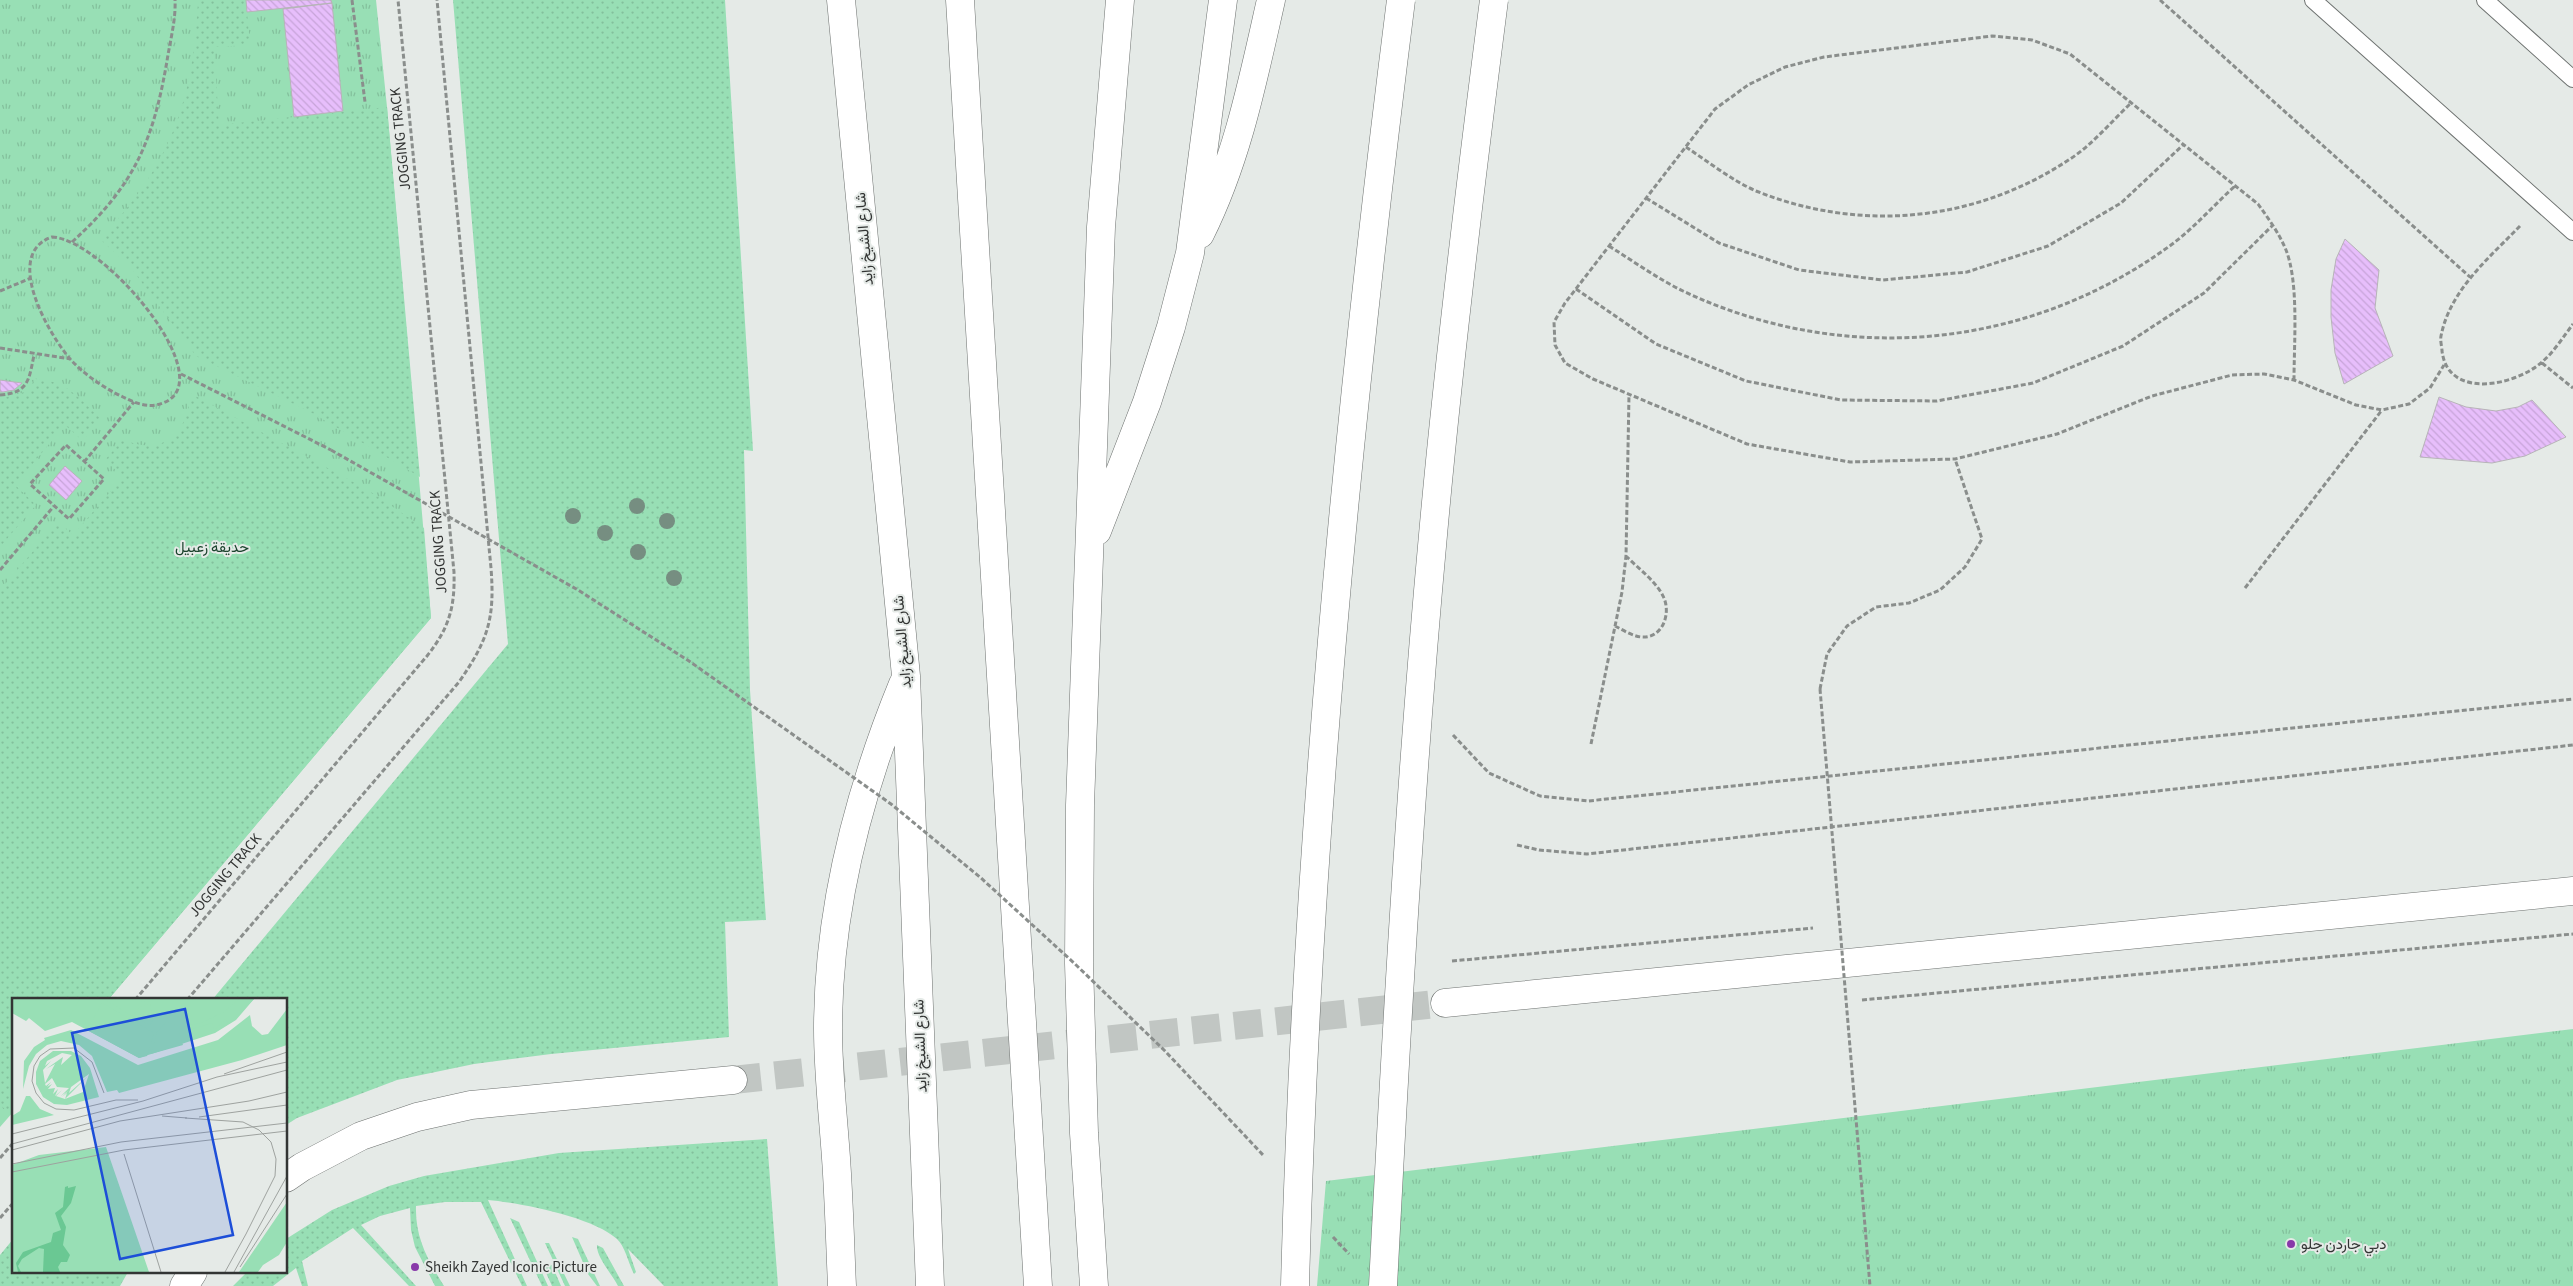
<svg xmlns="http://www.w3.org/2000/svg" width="2573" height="1286" font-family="'Source Sans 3',Vazirmatn,sans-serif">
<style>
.grass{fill:url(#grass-tufts)}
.garden{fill:url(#garden-dots)}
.building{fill:url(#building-back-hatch);stroke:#b7b4b8}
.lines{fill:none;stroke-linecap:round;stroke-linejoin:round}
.highway-tunnel{stroke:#c1c6c3;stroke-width:28;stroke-dasharray:28 14;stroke-linecap:butt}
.lane-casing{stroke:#6e7270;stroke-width:18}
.highway-casing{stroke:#6e7270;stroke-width:29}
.path{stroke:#8a8e8c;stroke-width:3;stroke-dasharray:5 2.5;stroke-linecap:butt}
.lane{stroke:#fff;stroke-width:16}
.highway{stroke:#fff;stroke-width:28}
.highway-bridge-casing{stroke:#6e7270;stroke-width:29;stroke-linecap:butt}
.path-bridge{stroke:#8a8e8c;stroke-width:3;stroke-dasharray:5 2.5;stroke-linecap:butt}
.highway-bridge{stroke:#fff;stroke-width:28}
.tree{fill:#768e81}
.poi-dot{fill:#8839a9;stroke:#e5eae7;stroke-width:2}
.labels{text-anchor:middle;stroke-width:4;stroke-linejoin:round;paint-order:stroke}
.street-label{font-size:15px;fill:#333534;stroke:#e5eae7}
.park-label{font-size:15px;fill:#1b432d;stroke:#e5eae7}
.poi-label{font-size:15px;fill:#333534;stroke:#e5eae7;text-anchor:start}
.inset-road{fill:none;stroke:#9ea29f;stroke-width:1}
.view{fill:#1d4ed8;fill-opacity:0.15;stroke:#1d4ed8;stroke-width:2.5}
.inset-edge{fill:none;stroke:#333534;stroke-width:2.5}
</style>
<defs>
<pattern id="grass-tufts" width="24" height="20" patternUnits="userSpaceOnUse" patternTransform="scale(1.25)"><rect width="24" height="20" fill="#98dfb5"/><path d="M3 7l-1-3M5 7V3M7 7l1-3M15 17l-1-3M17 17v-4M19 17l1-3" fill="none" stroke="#83c09c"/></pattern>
<pattern id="garden-dots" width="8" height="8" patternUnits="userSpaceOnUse" patternTransform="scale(1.25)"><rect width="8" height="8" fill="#98dfb5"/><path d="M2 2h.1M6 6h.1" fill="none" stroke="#83c09c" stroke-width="1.8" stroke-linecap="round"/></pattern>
<pattern id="building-back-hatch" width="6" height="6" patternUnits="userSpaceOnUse" patternTransform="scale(1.25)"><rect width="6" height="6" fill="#e7befb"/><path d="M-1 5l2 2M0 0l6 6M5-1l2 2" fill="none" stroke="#c7a4d8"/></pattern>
</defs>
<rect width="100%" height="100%" fill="#e5eae7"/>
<path class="grass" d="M0,0h376l11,107 44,511 -323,382h-94v111l-14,16z
M2573,1029v257h-1256l9,-105z"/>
<path class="garden" d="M198,0h48l4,45 -36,2 5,78 168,-18 33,370 -106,-63 -118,-58 -65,-88 -31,-29c71,-75 93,-137 98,-239z
M453,0h272l28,451 -9,-1 6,240 16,230 -41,2 4,115 -178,17 -77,10 -77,16 -100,38 -11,7v-125h-74l296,-356z
M35,379c31,1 44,19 65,39l-17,23 -18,-16 -50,60 21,20 -36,42v-148l28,-8z
M190,393l178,97 56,38 7,90 -323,382h-94v110l-3,4 -11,-9v-515l58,-68 15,13 50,-58 -18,-17 18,-21c39,19 66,-6 67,-46z
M767,1139l11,147h-114l-36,-37 8,23 -2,2c-5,-9 -9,-28 -17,-35 -24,-22 -96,-36 -129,-39l39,86h-5l-41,-84h-36l-29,4c-1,32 12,54 28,80h-9l-20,-39 -4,-17 -1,-22 -30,8 -19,9 55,61h-7l-56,-58 -51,33 6,25h-6l-6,-18 -23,18h-40l14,-14h39v-33l46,-29 57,-24 35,-10 135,-23z
M510,1218l9,4 29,64h-6z
M572,1237l6,2 22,47h-3l-9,-12z
M14,1238v34h114l-8,14h-120v-31z
M545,1243h4l21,43h-5z
M597,1245l6,3 21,38h-6c-6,-12 -22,-29 -21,-41z
M542,1264l10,1 9,21h-9z"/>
<path class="building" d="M246,0h85l1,3 -85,9z
M332,3l11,108 -49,6 -11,-108z
M2345,239l34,31 -4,38 18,48 -49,28 -9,-31 -4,-36v-27l5,-31z
M0,380l22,3 -8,7 -11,2h-3z
M2439,397l27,10 30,4 22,-4 14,-7 34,37 -41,19 -33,7 -72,-6z
M65,466l17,15 -16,19 -17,-15z"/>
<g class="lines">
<path class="highway-tunnel" d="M733,1080l712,-77"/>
<g class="lane-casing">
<path id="lane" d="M2313,0l260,232
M2485,0l88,79"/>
</g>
<g class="highway-casing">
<path id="highway" d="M841,0l65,676 24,610
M960,0l78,1286
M1200,234c37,-74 53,-154 71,-234
M1097,531l50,-129 24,-75 19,-74 33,-253
M1445,1003l1128,-112
M286,1178l16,-11 59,-31 56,-19 54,-12 262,-25
M184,1286l9,-14
M842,1286c-2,-43 -3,-86 -6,-128 -3,-43 -8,-86 -8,-129 0,-119 30,-235 75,-345
M1094,1286l-10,-153 -5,-170 1,-158 21,-578 19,-227"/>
</g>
<path class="path" d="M352,0l13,102
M2160,0l310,277
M1686,147c21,14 47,34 70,44 105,42 220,31 314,-32 22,-14 42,-38 61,-56
M1646,198l73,45 80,27 84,10 84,-8 81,-26 73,-43 62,-58
M2520,226c-31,32 -70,64 -79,110 -1,5 1,11 1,15 6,49 73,35 100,11 11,-9 22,-26 31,-38
M52,237c53,2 180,153 104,168 -12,2 -23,-3 -33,-8 -19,-9 -38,-22 -52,-37 -22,-25 -69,-106 -19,-123z
M72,242c62,-56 81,-100 95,-181 3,-20 9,-41 8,-61
M1609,246c24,15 49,33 74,45 160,76 345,59 488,-46 23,-17 43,-40 64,-59
M1576,289l80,55 90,37 95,19 96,1 96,-18 90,-37 81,-53 69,-68
M0,291l31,-13
M0,348l71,11
M2542,363l31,25
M181,374l150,76
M2294,380c0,-38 5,-97 -8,-130 -7,-17 -18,-32 -28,-46l-188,-150 -38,-14 -40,-4 -168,21 -39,10 -37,18 -33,24 -150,194 -11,19 1,23 10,18 28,16 154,65 103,18 105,-3 102,-25 95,-38 80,-21 32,-1 30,6 62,25 26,5 27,-6 21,-16 14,-23
M0,395c29,-2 29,-16 34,-40
M66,445l38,34 -35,40 -39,-35z
M84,462l50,-60
M0,570l54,-64
M2245,588l137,-178
M1615,626c8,4 17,10 26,11 21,2 30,-22 23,-39 -7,-16 -25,-29 -37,-41
M1820,689l7,-35 20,-28 29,-19 33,-4 31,-13 25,-23 17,-28 -27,-80
M1453,735l36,38 51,23 48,5 985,-102
M1591,744l31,-152 4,-36 3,-161
M1517,845l22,5 48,4 986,-109
M1452,961l361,-33
M135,1000l292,-344c22,-28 28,-48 27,-84l-56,-572
M187,1000l272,-318c29,-42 36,-63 32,-114l-54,-568
M1862,1000l711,-66
M0,1158l14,-16
M0,1218l14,-16"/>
<use href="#lane" class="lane"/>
<use href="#highway" class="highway"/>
<g class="highway-bridge-casing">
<path id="highway-bridge" d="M1295,1286c11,-430 52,-859 106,-1286
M1383,1286c13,-251 27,-501 50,-751 16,-179 38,-357 61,-535"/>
</g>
<path class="path-bridge" d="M331,450l247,140 111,71 202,143 90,74 93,85 91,88 99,105
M1820,689l50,597
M1333,1237l16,17"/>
<use href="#highway-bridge" class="highway-bridge"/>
</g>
<g class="tree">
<circle cx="637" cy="506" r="8"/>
<circle cx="573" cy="516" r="8"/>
<circle cx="667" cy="521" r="8"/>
<circle cx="605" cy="533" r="8"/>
<circle cx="638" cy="552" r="8"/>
<circle cx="674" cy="578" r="8"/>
</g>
<g class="poi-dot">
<circle cx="2291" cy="1244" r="5"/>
<circle cx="415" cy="1267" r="5"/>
</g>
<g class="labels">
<g class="street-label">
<text transform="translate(400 139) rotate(-96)" y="5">JOGGING TRACK</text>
<text transform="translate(864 239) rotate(-95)" y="5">شارع الشيخ زايد</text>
<text transform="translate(438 542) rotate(-94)" y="5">JOGGING TRACK</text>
<text transform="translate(902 642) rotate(-95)" y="5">شارع الشيخ زايد</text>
<text transform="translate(225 875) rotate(-50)" y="5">JOGGING TRACK</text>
<text transform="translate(920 1046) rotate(-92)" y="5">شارع الشيخ زايد</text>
</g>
<g class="park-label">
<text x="212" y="552">حديقة زعبيل</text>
</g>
<g class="poi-label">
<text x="2301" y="1249">دبي جاردن جلو</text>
<text x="425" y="1272">Sheikh Zayed Iconic Picture</text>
</g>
</g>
<g transform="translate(12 998)">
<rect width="275" height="275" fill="#e5eae7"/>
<path d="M0,1h242l-18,21 -21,13 -76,25 -67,-36 -27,9 -16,-13 -3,3 -14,-8zM94,149l43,125h-137v-107l27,-10z" fill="#98dfb5"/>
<path d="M21,1h47l-11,18zM92,1h45l1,3 -9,-1v4l-9,11zM227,1h15l-25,25 -4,-5 -11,12 -2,-8 -26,8 -1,-3 -7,2 5,15 -32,9 6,-22 9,-10 15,5 20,-4 23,-11zM90,5l52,30 -7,23 -8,2 -52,-28zM138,6l3,16 -3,5 -17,-8 5,-9zM275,11v36l-45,15 -123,33 -2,-3 -10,2 -15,-36 -13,-11 -18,-4 -14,4 -11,9 -7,12 -6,23 1,-28 10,-14 11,-7 -1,-2 27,-8 67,35 80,-25 32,-25 2,11 10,9 6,-1zM41,53h18l10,5 9,12 9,29 -32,8 -13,-1 -11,-7 -7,-13v-12l4,-11zM50,55l10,2 -11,10 2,-8 -17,12 9,-5 -10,19 -2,-13 8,-9 -6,5 2,-5zM77,76l-6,18 -18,7 23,-23 -19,17 2,-6zM40,80l5,9 12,1 -8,8 7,-5 -6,6 5,-4 -2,6 -9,-3 6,-6 -7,6 3,-7 -5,5 2,-6 -7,1 4,-5 -5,3 4,-5 -5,4 -1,-2zM14,98h4l10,13 14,6 -42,10v-9l8,-5zM275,204v40l-8,13 -16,10 -5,7h-19z" fill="#98dfb5" fill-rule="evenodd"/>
<path d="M56,188v2l8,-2 -5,17 -10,13 5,11 -3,18 7,10 -3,7h-6l-3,5 2,5h-17l1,-23 -5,-1 -17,11 -4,7 3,6h-3l-2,-9 7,-11 28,-10 2,-9 8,-3 -6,-17 8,-6 2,-20z" fill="#6ac893"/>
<path class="inset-road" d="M212,76l63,-22M92,95l-12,-31 -18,-14 -24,1 -10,7 -6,10 -2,15 4,12 8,10 12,6 18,1 42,-10h22M150,118l25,2M187,119l88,-12M173,120l58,4 16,8 12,12 5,17 -1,17 -29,58M0,136l131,-33 74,-24 70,-15M0,146l275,-74M0,152l108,-29 129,-20 38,-9M112,156l37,118M0,166l109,-22 166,-19M0,174l112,-22 163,-19M228,269l47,-73M213,274l21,-38M222,274l53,-96"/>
<path class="view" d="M173,11l48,226 -113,24 -48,-226z"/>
<rect width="275" height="275" class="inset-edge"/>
</g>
</svg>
